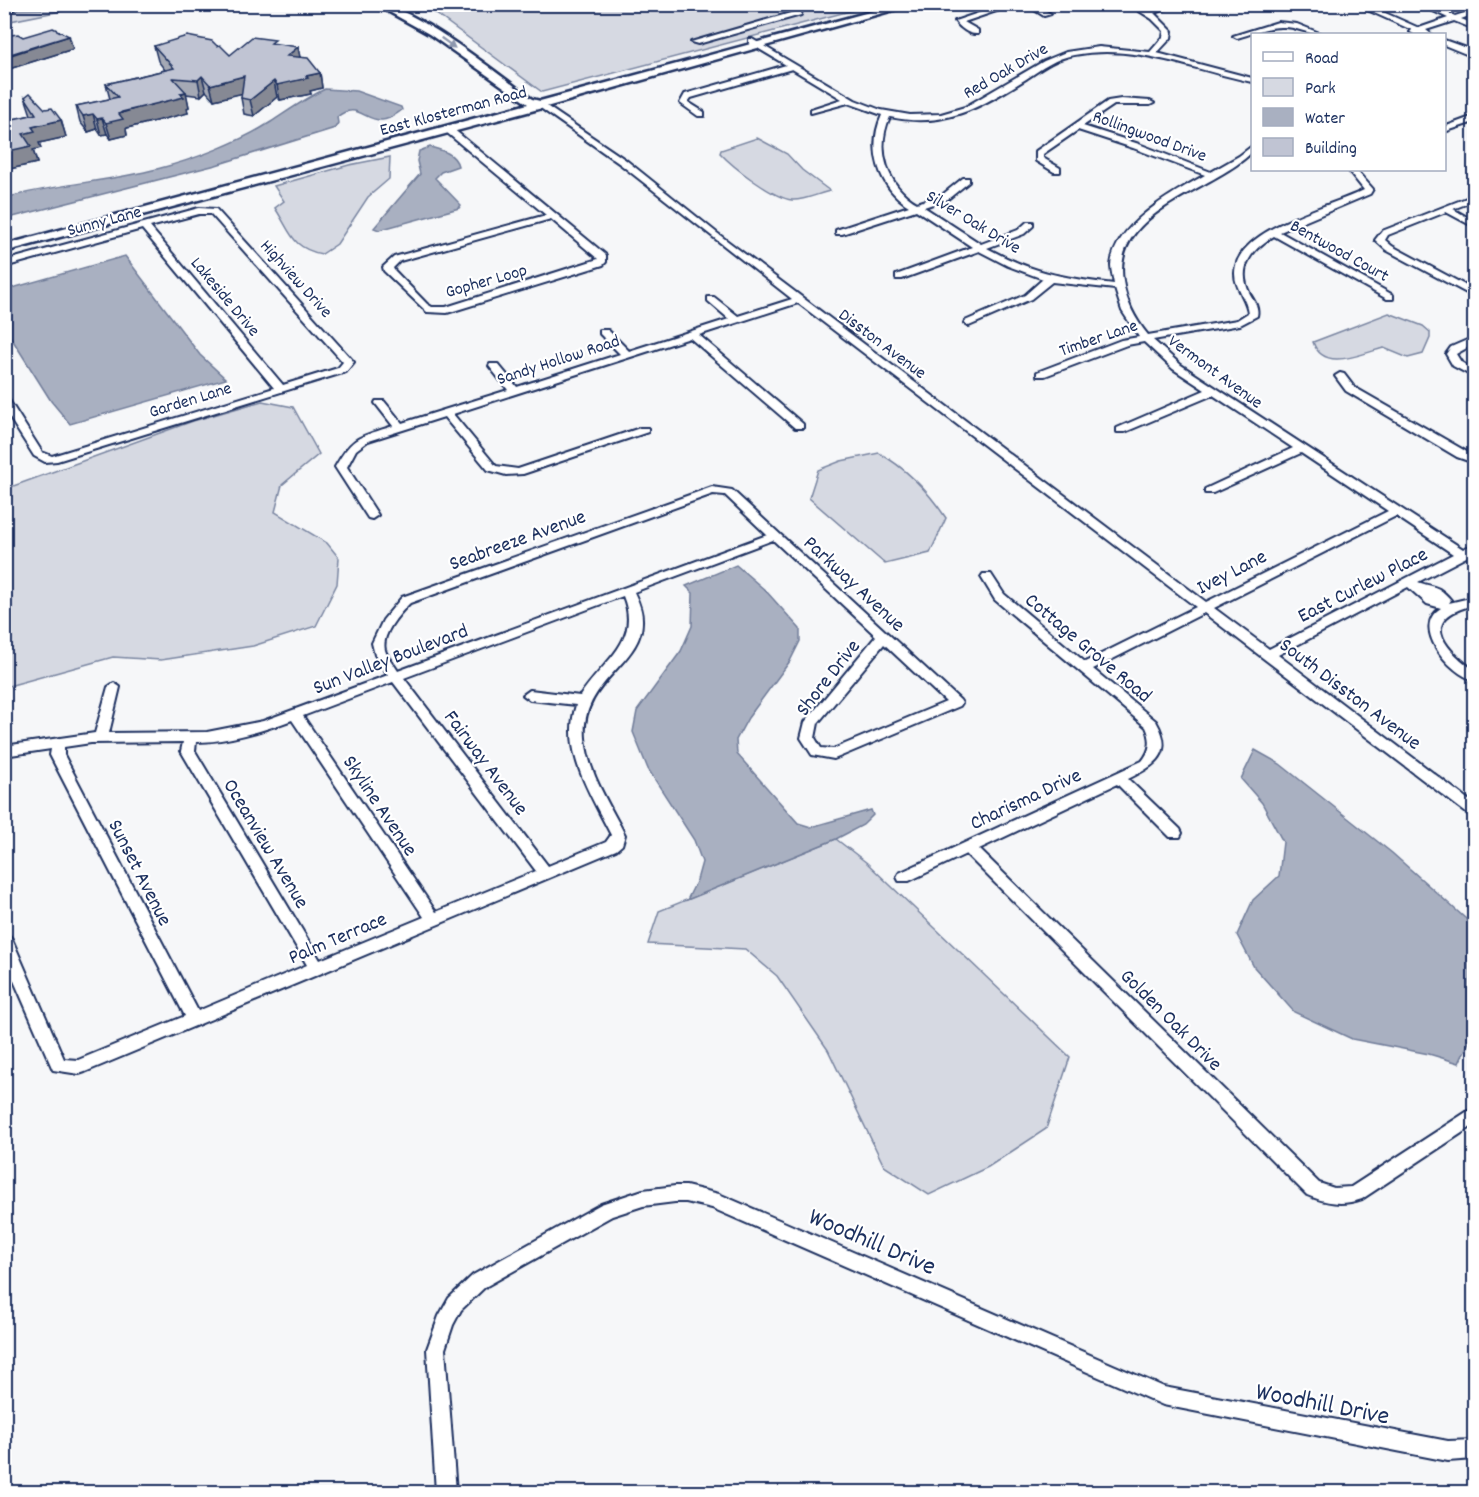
<svg xmlns="http://www.w3.org/2000/svg" width="1479" height="1497" font-family="Dekko,sans-serif">
<style>
.green{fill:#d6d9e2;stroke:#7884a0;stroke-width:1.5}
.water{fill:#a9b0c1;stroke:#707c99;stroke-width:1.5}
.lines{fill:none;stroke-linecap:round;stroke-linejoin:round}
.minor-casing{stroke:#1b2f5e;stroke-width:4}
.major-casing{stroke:#1b2f5e;stroke-width:5}
.minor{fill:#fff;fill-rule:evenodd}
.major{fill:#fff;fill-rule:evenodd}
.wall{fill:#a5a9b5;stroke:#1b2f5e;stroke-width:1.5}
.shaded-wall{fill:#868994;stroke:#1b2f5e;stroke-width:1.5}
.building{fill:#c0c4d3;stroke:#1b2f5e;stroke-width:1.5}
.oneway{fill:#8d97ae}
.labels{text-anchor:middle;stroke-width:4.5;stroke-linejoin:round;paint-order:stroke}
.far-street-label{font-size:18px;fill:#1b2f5e;stroke:#fff}
.street-label{font-size:21px;fill:#1b2f5e;stroke:#fff}
.near-street-label{font-size:26px;fill:#1b2f5e;stroke:#fff}
</style>
<rect width="100%" height="100%" fill="#f6f7f9"/>
<filter id="ink" filterUnits="userSpaceOnUse"><feTurbulence type="fractalNoise" baseFrequency=".0167" numOctaves="2"/><feDisplacementMap in="SourceGraphic" scale="12" xChannelSelector="R" yChannelSelector="G"/><feConvolveMatrix kernelMatrix="1 2 1 2 8 2 1 2 1" color-interpolation-filters="sRGB"/></filter>
<g filter="url(#ink)">
<path class="green" d="M70,5h21l-86,17 -1,-12 47,-1z
M424,5h449l-331,87z
M757,138l30,16 15,16 28,21c-10,2 -27,10 -38,9 -19,-2 -59,-33 -72,-47l1,-3z
M390,157l-1,22 -21,18 -31,47 -15,10c-31,-6 -31,-22 -47,-46l9,-7 -10,-15 75,-21z
M1389,313l34,13 7,6v6l-7,16 -15,4 -24,-10c-20,4 -60,26 -71,-6z
M262,401l31,6 26,47 -37,31 -7,27 52,31 12,15 -2,26 -21,42 -63,20 -92,14 -48,-3 -108,30v-198l188,-68z
M879,453c29,16 49,38 67,65l-16,35 -45,11 -76,-66 9,-28 23,-9z
M836,839l31,24 203,194 -24,72 -58,38 -59,28 -45,-29 -56,-116 -51,-74 -32,-27 -97,-5 11,-33z"/>
<path class="water" d="M325,89l31,2 45,16 1,3c-6,4 -13,10 -20,10 -18,1 -25,-19 -45,-3l1,6 -3,5 -119,37 -211,54v-21c50,-14 102,-16 152,-29 36,-9 83,-27 114,-47 17,-11 35,-24 54,-33z
M430,147c11,3 25,6 28,19l-17,6 -6,6 26,27 -2,3 -80,22 -5,-2 46,-54 -3,-13 2,-10z
M125,256l75,99 26,24 -156,45 -19,-23 -46,-73v-38z
M736,565l30,26 34,38v12l-10,20 -42,57 -12,22 1,14 61,69 13,4 60,-17 2,5 -10,10 -27,14 -149,61 10,-20 5,-18 -8,-22 -46,-71 -15,-37 4,-21 44,-60 11,-25 1,-33 -7,-7z
M1255,750l25,14 112,89 82,73v42l-2,16 2,10v37l-15,32 -30,-9 -77,-15 -58,-27 -40,-45 -17,-32 16,-35 26,-24 4,-34 -21,-39 -21,-24z"/>
<g class="lines">
<g class="minor-casing">
<path id="minor" d="M12,4h8l-7,6 -4,-2z
M795,4h8l-2,11 -103,29 -7,-2 103,-30z
M1005,4h12l-53,18 14,8v4c-9,1 -18,-6 -23,-13z
M1025,4h10l16,10 -7,2z
M1128,4h9l11,6 19,-6h12l-25,9 18,18 -1,7 -14,15 95,25v4c-59,-12 -116,-39 -178,-27 -18,3 -33,14 -48,24 -45,28 -81,50 -136,38 -15,32 -3,69 27,86l25,-8 21,-17h6v4l-21,17 -24,8 57,37 37,-14 9,-8h6v4l-9,8 -37,14c46,25 76,30 127,36 -1,-6 -3,-13 -3,-19 4,-41 62,-72 94,-90l-72,-27 -55,-18 -35,24v4l17,10v4h-6l-18,-11v-10l72,-50 13,-2 29,2 4,2 -4,2h-36l-31,21 56,18 72,28 28,-16 13,-10v6c-38,39 -141,58 -129,129 3,21 12,38 25,54l89,-15 11,-7c-1,-14 -13,-24 -13,-39 -1,-46 96,-67 129,-84l-16,-20h8l17,19 -3,5 -90,38 113,63v4h-6l-113,-63c-22,13 -38,32 -24,58 5,8 9,14 7,22l-17,9 -87,15 28,25 282,184 11,-5v9l-56,29c16,6 19,2 33,18l-2,3 25,-6v8c-54,13 -33,41 0,65v10c-23,-5 -65,-53 -33,-72l-14,-4 -19,-17 -130,68 196,149v12l-5,-1 -265,-202 -111,56 63,52c19,33 0,44 -28,58l52,50 2,4 -2,4h-10l-53,-53 -138,65 340,334 15,5 17,-1 117,-76 6,-2v16l-112,74c-20,7 -36,4 -55,-4l-341,-341 -57,27h-10l-2,-4 2,-4 243,-112c9,-11 10,-21 4,-34l-151,-127 -14,-23 2,-3h8l13,20 81,68 111,-55 -398,-304 -99,32 104,89v4h-8l-105,-90 -237,76 43,52 22,3 122,-41h8v4l-125,42 -17,1 -18,-5 -44,-53 -76,24 -12,9 -9,17 31,48 -6,4 -4,-1 -33,-51c18,-32 25,-30 58,-41l-18,-23 1,-2h8l18,22 106,-33 -19,-24 1,-2h8l19,23 103,-33 -20,-20v-4h8l21,21 100,-32 -21,-18v-4h6l24,19 54,-17 -172,-135 -81,-57v-4h3l84,57 91,73 489,369 182,-91 -87,-58 -88,40h-8v-4l88,-41 -80,-53 -88,37h-8v-4l88,-38 -32,-21 -29,-27 -17,3 -82,31h-8v-4l84,-32 18,-3 -17,-26 -7,-22 -63,-7 -21,17 -62,27 -5,-3 1,-2 60,-26 18,-16 -35,-13 -29,-15 -77,28h-6v-4l76,-28 -56,-37 -74,24h-6v-4l73,-24c-31,-19 -42,-58 -27,-91l-34,-12 -37,10v-4l31,-10 -50,-30 -101,29 -3,4 16,10v4h-6l-18,-13 5,-9 101,-29 -37,-22v-4h3l103,61 26,10 29,5 31,-1 24,-7 79,-46 22,-9 33,-5 51,5 13,-15 1,-6 -12,-12zM1396,516l57,38 -184,95 -55,-41z
M1354,4h11l54,24 29,-10 -30,-14h10l27,12 19,-6v4l-13,5 13,5v5l-20,-8 -28,9 5,4h-17l-4,-2 2,-2z
M1278,22l19,2 25,10c-13,1 -25,-7 -38,-7 -16,-1 -32,7 -47,11l-4,-2z
M1444,40l28,10 1,2 -7,2 -22,-9z
M1471,117h3v5l-30,10v-5z
M446,128h6l154,127v7l-3,3 -156,48 -20,-1 -43,-41 -1,-4 11,-10 152,-42 -100,-83zM551,219l47,40 -152,48h-14l-5,-3 -33,-34 -1,-2 7,-7z
M1474,195v6l-21,8 21,12v6l-28,-15 -58,23 -3,5 7,6 82,44v7l-88,-47 -11,-10 7,-9z
M199,208l17,1 138,153 -8,10 -289,89 -12,1 -11,-6 -30,-47v-12l5,3 33,52 10,4 222,-68 -132,-159 -138,38v-6zM199,214h12l132,148 -5,6 -55,17 -133,-158z
M1474,337v7l-18,10 5,8 13,8v7l-21,-11 -7,-12 5,-7z
M1340,373l4,1 10,13 120,69v7l-17,-6 -111,-66 -11,-15z
M712,487l20,3 228,210 2,3 -2,3 -121,51 -5,2 -22,-4 -11,-17 4,-16 71,-86 -103,-96 -139,52c4,9 8,17 8,27 2,45 -62,61 -57,119 3,35 25,67 40,97l-3,10 -6,5 -531,222 -6,2 -26,-4 -49,-112v-25l5,2 3,4 52,120 14,1 107,-44 -135,-261 1,-6 -47,7v-10l91,-13 13,-46 6,-4 6,4 -11,46 98,-1 56,-11 125,-46 -13,-20 -3,-12 11,-23 19,-23zM713,494l12,1 42,40 -369,136c-4,-7 -11,-14 -13,-21 -4,-16 15,-37 25,-47zM623,596c19,46 -21,65 -43,100l-50,-6 -7,5 7,5 46,5c-15,46 15,90 35,130l-5,7 -58,24 -144,-188zM884,644l62,58 -113,47 -12,-1 -6,-10 3,-15zM393,682l143,189 -100,41 -133,-196zM292,720l132,197 -104,43 -125,-209 1,-9c32,0 66,-11 96,-22zM183,742l-2,9 126,214 -109,46 -134,-256v-8l27,-4z
M675,1186h11l33,8 445,193 284,54 26,-1v19l-26,2 -285,-56 -451,-197 -26,-6h-11l-32,4 -31,10 -127,71 -24,23 -8,15 -8,24 11,143h-20l-9,-143 12,-33 10,-18 24,-23 128,-71 42,-14z"/>
</g>
<g class="major-casing">
<path id="major" d="M375,4c37,0 124,71 157,95l8,2 359,-97h16l-369,103 -542,145v-7l524,-141 -99,-70z"/>
</g>
<use href="#minor" class="minor"/>
<use href="#major" class="major"/>
</g>
<path class="wall" d="M4,36l19,1 46,-1 4,13 -64,20 -5,-3z
M276,44l24,13 20,16 2,15 -12,3 1,3 -31,6 -3,-3 -23,19 -10,-2 -3,-16 1,-5 -28,7 -8,-9 -5,5 -15,-2 3,13 -2,1 1,5 -61,15 -1,1 1,6 -16,4 -4,-5 -6,1 -4,-6 -9,3 -8,-10 -4,-16 34,-7 -4,-15 59,-14 -7,-9 -4,-15h63l13,9z
M25,97l36,23 5,17 -27,6 2,5 -8,2 4,13 -33,7v-49l27,-6z"/>
<path class="shaded-wall" d="M69,36l4,13 -64,20 -4,-12z
M298,47l3,15 -14,-6z
M320,73l2,15 -12,3 1,3 -31,6 -3,-15 29,-9z
M202,76l4,15 -5,5 -3,-16z
M244,76l4,16 -34,8 -4,-15z
M274,81l3,16 -23,19 -4,-16z
M186,92l3,15 -2,1 1,5 -61,15 -1,1 1,6 -16,4 -5,-16 13,-9z
M93,114l4,15 -9,3 -5,-16z
M102,118l5,16 -6,1 -4,-16z
M61,120l5,17 -27,6 2,5 -8,2 4,13 -32,7 -1,-18 19,-18 9,-7z"/>
<path class="building" d="M53,28l16,8 -65,20v-20l14,-2 5,3z
M187,36l25,5 5,5 3,-1 10,10 22,-18 23,3 -4,3 27,4 -11,9 21,2 12,15 -14,3 2,2 -31,7 -3,-4 -24,19 -9,-2 3,-22 -34,9 -8,-9 -4,4 -25,-2 13,14 -6,1 4,4 -62,15 -3,2 4,5 -17,4 -4,-5 -5,1 -4,-5 -10,2 -7,-10 42,-9 -12,-13 68,-16 -20,-22z
M30,93l15,16 7,-1 9,12 -29,7 3,4 -12,3 8,12 -27,6v-31l32,-7 -11,-17z"/>
<defs><path id="oneway-solid" d="M-6-.8H1V-3.2L6.5 0L1 3.2V.8H-6Z" transform="scale(1.5)"/></defs>
<use class="oneway" href="#oneway-solid" transform="translate(448 43) rotate(36)"/>
</g>
<g class="labels">
<g class="far-street-label">
<text transform="translate(1005 70) rotate(-30)" y="6">Red Oak Drive</text>
<text transform="translate(453 110) rotate(-15)" y="6">East Klosterman Road</text>
<text transform="translate(1150 135) rotate(20)" y="6">Rollingwood Drive</text>
<text transform="translate(104 220) rotate(-15)" y="6">Sunny Lane</text>
<text transform="translate(974 221) rotate(31)" y="6">Silver Oak Drive</text>
<text transform="translate(1340 250) rotate(29)" y="6">Bentwood Court</text>
<text transform="translate(297 278) rotate(48)" y="6">Highview Drive</text>
<text transform="translate(486 280) rotate(-16)" y="6">Gopher Loop</text>
<text transform="translate(226 296) rotate(50)" y="6">Lakeside Drive</text>
<text transform="translate(1098 337) rotate(-19)" y="6">Timber Lane</text>
<text transform="translate(883 343) rotate(37)" y="6">Disston Avenue</text>
<text transform="translate(558 359) rotate(-18)" y="6">Sandy Hollow Road</text>
<text transform="translate(1216 371) rotate(36)" y="6">Vermont Avenue</text>
<text transform="translate(190 399) rotate(-17)" y="6">Garden Lane</text>
</g>
<g class="street-label">
<text transform="translate(517 539) rotate(-20)" y="7">Seabreeze Avenue</text>
<text transform="translate(1231 571) rotate(-27)" y="7">Ivey Lane</text>
<text transform="translate(855 583) rotate(43)" y="7">Parkway Avenue</text>
<text transform="translate(1362 584) rotate(-27)" y="7">East Curlew Place</text>
<text transform="translate(1089 647) rotate(40)" y="7">Cottage Grove Road</text>
<text transform="translate(390 658) rotate(-21)" y="7">Sun Valley Boulevard</text>
<text transform="translate(827 677) rotate(-52)" y="7">Shore Drive</text>
<text transform="translate(1351 693) rotate(37)" y="7">South Disston Avenue</text>
<text transform="translate(487 762) rotate(53)" y="7">Fairway Avenue</text>
<text transform="translate(1025 798) rotate(-25)" y="7">Charisma Drive</text>
<text transform="translate(381 805) rotate(56)" y="7">Skyline Avenue</text>
<text transform="translate(267 843) rotate(59)" y="7">Oceanview Avenue</text>
<text transform="translate(141 872) rotate(63)" y="7">Sunset Avenue</text>
<text transform="translate(337 937) rotate(-23)" y="7">Palm Terrace</text>
<text transform="translate(1172 1019) rotate(45)" y="7">Golden Oak Drive</text>
</g>
<g class="near-street-label">
<text transform="translate(873 1240) rotate(23)" y="9">Woodhill Drive</text>
<text transform="translate(1323 1402) rotate(11)" y="9">Woodhill Drive</text>
</g>
</g>
<rect width="1479" height="1497" fill="none" stroke="#fff" stroke-width="24"/>
<rect x="12" y="12" width="1455" height="1473" fill="none" stroke="#1b2f5e" stroke-width="2" filter="url(#ink)"/>
<rect x="1251" y="33" width="195" height="138" fill="#ffffff" stroke="#a4acbf" stroke-width="1.5"/>
<rect x="1263" y="52" width="30" height="9" fill="#ffffff" stroke="#a4acbf" stroke-width="1.5"/>
<text x="1305" y="63" font-size="18" fill="#1b2f5e">Road</text>
<rect x="1263" y="78" width="30" height="18" fill="#d6d9e2" stroke="#a4acbf" stroke-width="1.5"/>
<text x="1305" y="93" font-size="18" fill="#1b2f5e">Park</text>
<rect x="1263" y="108" width="30" height="18" fill="#a9b0c1" stroke="#a4acbf" stroke-width="1.5"/>
<text x="1305" y="123" font-size="18" fill="#1b2f5e">Water</text>
<rect x="1263" y="138" width="30" height="18" fill="#c0c4d3" stroke="#a4acbf" stroke-width="1.5"/>
<text x="1305" y="153" font-size="18" fill="#1b2f5e">Building</text>
</svg>
